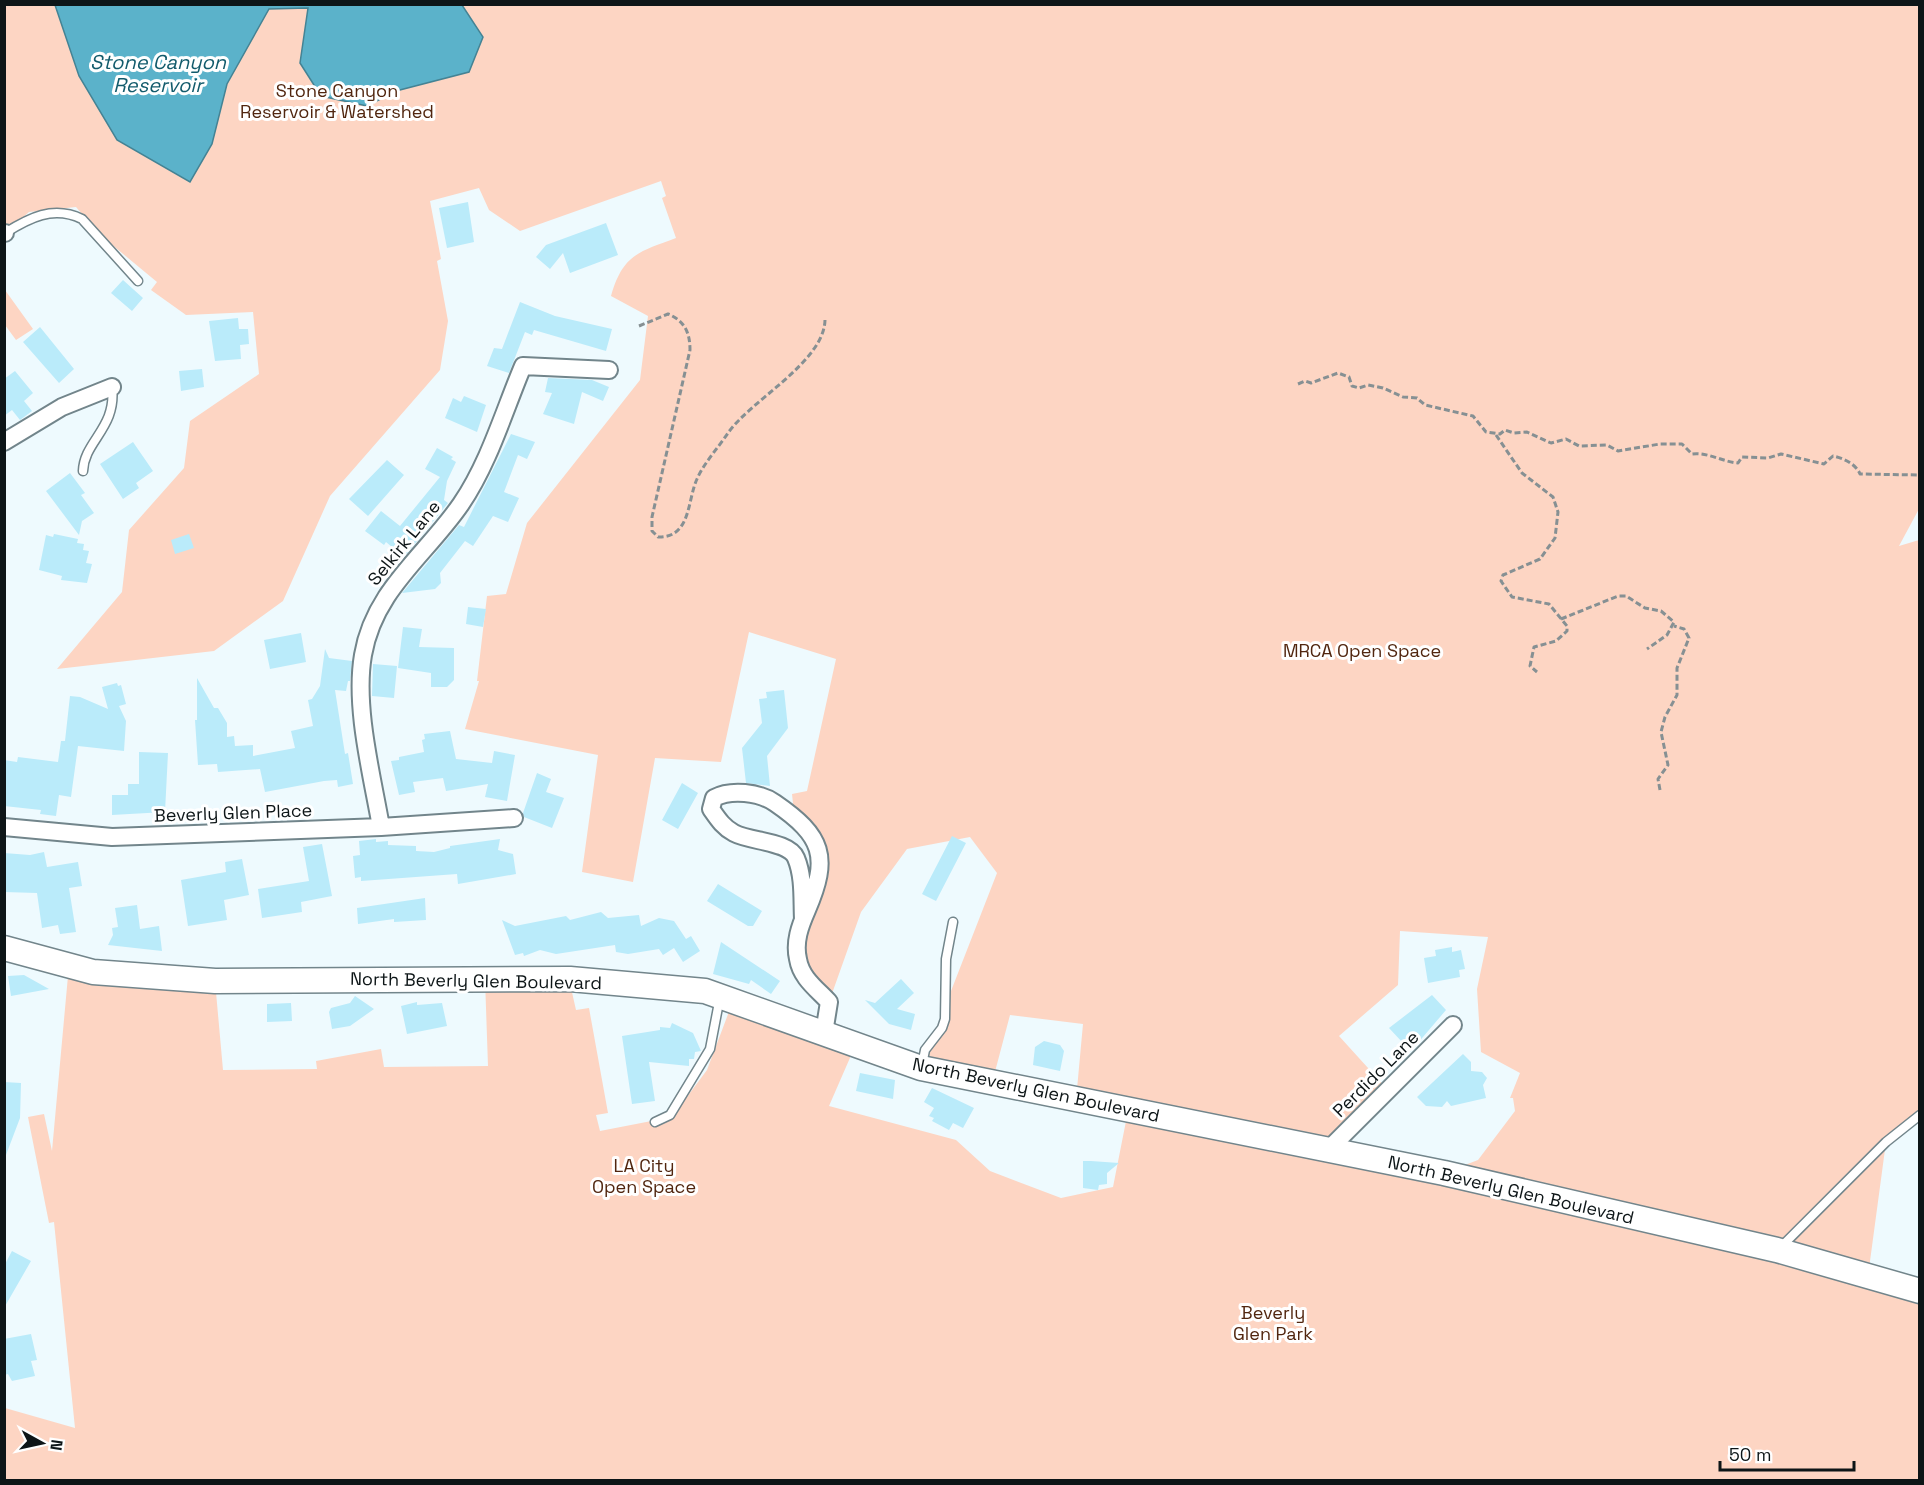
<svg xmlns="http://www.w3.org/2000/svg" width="1924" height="1485" font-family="'Space Grotesk',sans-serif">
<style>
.green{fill:#fdd5c3;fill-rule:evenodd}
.water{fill:#5bb2ca;stroke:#448394;stroke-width:1.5}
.building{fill:#baebfa}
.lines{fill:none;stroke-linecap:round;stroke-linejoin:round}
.service-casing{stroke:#72858b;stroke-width:11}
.minor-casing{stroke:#72858b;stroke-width:20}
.secondary-casing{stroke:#72858b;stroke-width:27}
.path{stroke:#869093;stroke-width:3;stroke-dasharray:6 3;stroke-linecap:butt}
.service{stroke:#fff;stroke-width:8}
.minor{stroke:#fff;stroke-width:16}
.secondary{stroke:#fff;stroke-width:24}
.labels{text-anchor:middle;stroke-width:6;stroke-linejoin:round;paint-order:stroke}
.park-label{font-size:18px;fill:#51260f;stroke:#fff}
.street-label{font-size:18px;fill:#0d1517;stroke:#fff}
.water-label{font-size:20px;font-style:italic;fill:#125b6c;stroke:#fff}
</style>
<rect width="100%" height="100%" fill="#eefafe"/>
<path class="green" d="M4,5h51l24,71 9,15 124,53 3,-12 -121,-54 133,6 27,-79h1665l1,502 -21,39 20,-6 1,575 -34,27 -18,134 51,15v189h-1914v-72l70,20 -21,-206 -5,1 -21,-106 16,-3 8,37 17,-186 146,16 8,89 94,-1 -1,-8 65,-12 3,18 104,-1 -3,-87h84l7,31 13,-2 19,105 -12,2 4,16 72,-14 35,-47 26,-69 123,43 -27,62 127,34 34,31 71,27 52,-11 15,-76 -52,-11 7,-76 -73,-9 -18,68 -71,-15 76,-195 -27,-36 -63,12 -46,63 -32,90 -32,-44 23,-94 -20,-44 2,-8 -8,1 -2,-19 15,-3 29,-132 -87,-27 -28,130 -66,-4 -22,124 -51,-10 16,-117 -133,-26 14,-48h-2l10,-85 19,-2 21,-71 113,-143 8,-64 -37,-20c12,-42 28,-44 65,-58l-14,-40 4,-2 -5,-15 -141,50 -31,-21 -10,-22 -49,13 11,58 -4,2 11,60 -8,49 -110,126 -47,105 -69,50 -157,18 65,-77 7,-62 55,-62 6,-47 69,-47 -6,-62 -67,3 -35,-25 6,-8 -58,-48 -23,-27 -47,5 -24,21zM1400,931l88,6 -11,52 4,63 39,21 -10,25h3l2,13 -37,49 -34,13 -117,-23 61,-60 -49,-54 59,-51z
M5,290l28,39 -17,11 -11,-15z"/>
<path class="water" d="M55,5h407l21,32 -14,35 -73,19 -29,15 -46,-10 -21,-33 8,-55 -39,1 -42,75 -15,60 -22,38 -73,-42 -38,-64z"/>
<path class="building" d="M468,202l6,40 -27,6 -8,-40z
M606,223l12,32 -48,18 -7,-20 -13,16 -14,-12 10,-12z
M123,280l20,18 -11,13 -21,-18z
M520,302l35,14 57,13 -6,22 -72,-21 -2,5 -7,-3 -16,41 -22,-7 7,-18 8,1z
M238,318l1,11h9l1,15 -9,1 1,14 -26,2 -6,-40z
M40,327l34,42 -15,14 -36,-41z
M202,369l2,18 -23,4 -2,-20z
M15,371l18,22 -9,8 8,10 -12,9 -8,-10 -8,6v-37z
M548,378l44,2 17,7 -6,14 -21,-9 -8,32 -31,-10 9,-21 -7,-1z
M464,396l22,9 -9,27 -32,-14 8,-20 8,4z
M511,434l24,8 -8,17 -9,-4 -14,37 15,6 -11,24 -15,-6 -20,30 -8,-5 -25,32 1,10 -6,6 -33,4 57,-68 5,2z
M133,442l20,29 -17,12 3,5 -16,11 -23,-35z
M437,448l16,9 -2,2 5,3 -9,19 -3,19 4,3 -44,54 -18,-15 -2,3 -19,-14 16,-20 19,15 40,-49 -15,-8z
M387,460l17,15 -36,41 -19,-17z
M70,473l15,20 -4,2 13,18 -12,8 -3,14 -33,-44z
M54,534l24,5 -1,4 7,1 -1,6 6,1 -3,12 6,1 -5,19 -26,-3 1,-4 -23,-6 7,-35 7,2z
M189,534l5,14 -19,6 -4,-14z
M468,607l18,2 -3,18 -17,-3z
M403,627l19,2 -3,18 35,1v32l-7,7h-16v-14l-33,-5z
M301,633l5,29 -36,7 -6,-29z
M325,649l4,9 23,3 -2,20h-2l-2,10 -11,-1 10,64 3,-1 5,31 -15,3 -1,-7 -13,1 -59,11 -5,-23 -42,3 -1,-8 -19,1 -3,-45h2v-42l17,30h4l9,15v14l7,-1 1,10 18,-1v11l42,-8 -4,-17 22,-5 -5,-26 4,-1 8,-13z
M373,664l24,2 -3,32 -22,-2z
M117,683l1,3 3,-1 5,19 -7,2 7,15 -2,30 -46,-5 -7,51 -12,-2 -3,21 -16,-2 1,-4 -37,-4v-46l13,2 1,-5 40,5 3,-21h4l5,-45 10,1 28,12 -6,-22z
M784,690l4,38 -21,28 3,30 -24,-3 -4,-35 20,-25 -3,-24 8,-1 -1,-6z
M450,731l6,28 36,4 2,-12 21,4 -8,46 -22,-4 3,-13 -42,7 -3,-13 -30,4 2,10 -16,3 -8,-34 8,-1v-3l25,-5 -2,-12 3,-1 -1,-5z
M139,752l29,1 -3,59 -53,3v-20h16v-11h11z
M537,773l14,6 -5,13 18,6 -12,30 -28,-11 -1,-4z
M682,783l16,10 -20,36 -16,-9z
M952,836l14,7 -30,58 -14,-7z
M376,839v3l12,-1v4l28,1v5l18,1 16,-4v-2l50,-7 -2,11 15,4 3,20 -58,10 -1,-10 -96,7v-4l-6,1 -2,-22 7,-1 -1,-14z
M322,844l10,52 -31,6 1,10 -40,6 -4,-29 51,-8 -6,-34z
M44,852l3,15 31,-5 4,24 -13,2 7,44 -16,2 -2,-9 -16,3 -5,-35 -33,-1v-39l26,2z
M242,859l7,36 -25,5 3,20 -39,6 -7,-46 45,-8 -1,-10z
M718,884l44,27 -9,15h-5l-41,-25z
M425,898l1,22 -32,2v-3l-36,5 -1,-16z
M137,905l3,24 19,-3 3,25 -54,-6 5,-10 -1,-7 6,-1 -3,-19z
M601,912l7,6 31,-3 2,11 18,-8 15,3 12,18 5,-3 9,15 -17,11 -9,-14 -11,7 -4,-6 -31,5 -12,-2 -1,-7 -59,9 -16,-4 -16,6 -1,-3 -8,2 -13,-35 13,6 51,-10 4,4z
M721,942l59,39 -9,13 -20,-14 -2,4 -36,-10z
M1452,947v5l9,-2 4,19 -6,1 1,7 -32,6 -4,-25 12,-2 -1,-6z
M24,975l25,14 -38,7 -3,-20z
M901,979l13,14 -17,16 18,5 -4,16 -22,-6 -24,-24 10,3z
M1432,995l14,15 -29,34 -14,-1 -14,-15z
M355,996l19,13 -24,17 -18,3 -3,-17 2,-4 19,-5z
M417,1002v3l25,-2 5,23 -40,8 -6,-28z
M291,1003l1,18 -25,1v-18z
M672,1023l21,10 8,18 -6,1 -1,7h-5v7l-40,-4 6,39 -23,3 -10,-68 38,-6v-3l10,1z
M1044,1041l16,4 4,6 -4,20 -27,-6 2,-18z
M1463,1054l8,8v9l11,1 5,6 -4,7 3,13 -35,8 -4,-5 -5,6 -16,-1 -9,-9z
M860,1073l35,7 -2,19 -37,-8z
M4,1082l17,1 -1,35 -14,37z
M932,1088l42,20 -11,20 -10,-5 -4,7 -17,-9 2,-3 -5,-2 5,-8 -10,-6z
M1083,1161h8l28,2 -12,10v11l-8,1 -1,5 -15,-2z
M12,1251l19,10 -27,47v-42z
M31,1334l6,26 -6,1 4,15 -23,5 -4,-7 -4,1v-36z"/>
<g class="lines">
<g class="service-casing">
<path id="service" d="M5,233c24,-15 48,-28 77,-14l56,62
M83,471c1,-30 34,-43 29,-84
M922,1065l3,-15 17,-22 3,-9 1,-60 7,-37
M655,1122l15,-7 40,-66 10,-52
M1780,1248l106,-106 34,-27"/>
</g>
<g class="minor-casing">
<path id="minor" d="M4,233h1
M4,442l58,-35 50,-20
M4,827l108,10 269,-10 133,-9
M381,827c-9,-52 -27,-120 -18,-172 11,-65 63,-100 98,-151 28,-41 43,-93 62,-138l86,4
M803,919c-1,-19 1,-42 -7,-61 -7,-17 -45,-16 -62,-25 -11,-6 -16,-14 -23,-24l3,-11c17,-9 45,-6 61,5 48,33 55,54 32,107 -7,16 -13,32 -9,49 3,19 19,30 31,43l-5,31
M1327,1151l126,-126"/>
</g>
<g class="secondary-casing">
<path id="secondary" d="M4,948l89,24 122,9 355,-2 135,12 216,77 523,105 333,77 143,41"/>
</g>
<path class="path" d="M639,326l29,-12c17,7 22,19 22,36l-38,167v14l6,6c33,1 29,-36 39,-58 7,-16 21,-31 31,-46 23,-33 96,-71 97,-113
M1298,384l7,-3 6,2 27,-10 11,4 3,9 7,2 9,-3 15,3 20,9 14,1 8,7 48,11 13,16 14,2 5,-4 9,3 13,-1 24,11 15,-4 13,7 28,-1 11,6 42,-7h22l10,10c16,-2 31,8 46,9l4,-6 26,1 13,-4 43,10 9,-8c10,2 23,8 27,18l60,1
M1496,435l26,38 31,24 5,15 -3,26 -15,21 -37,16 -2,6 11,16 37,7 18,22v5l-11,10 -22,6 -4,19 7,6
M1561,619l57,-23h8l19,12 16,3 13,11 -7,13 -20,14
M1660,790l-2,-11 10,-14 -7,-33 4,-15 12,-22v-27l12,-30 -5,-9 -10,-3"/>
<use href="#service" class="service"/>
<use href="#minor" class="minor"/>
<use href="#secondary" class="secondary"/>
</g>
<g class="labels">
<g class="park-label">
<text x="337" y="97">Stone Canyon<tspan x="337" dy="21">Reservoir &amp; Watershed</tspan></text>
<text x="1362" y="657">MRCA Open Space</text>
<text x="644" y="1172">LA City<tspan x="644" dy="21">Open Space</tspan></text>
<text x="1273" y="1319">Beverly<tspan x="1273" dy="21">Glen Park</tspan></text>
</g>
<g class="street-label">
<text transform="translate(404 543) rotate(-51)" y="6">Selkirk Lane</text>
<text transform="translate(233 813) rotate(-2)" y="6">Beverly Glen Place</text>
<text transform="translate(476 981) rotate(1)" y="6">North Beverly Glen Boulevard</text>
<text transform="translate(1376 1074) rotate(-45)" y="6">Perdido Lane</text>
<text transform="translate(1036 1090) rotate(12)" y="6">North Beverly Glen Boulevard</text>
<text transform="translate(1511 1190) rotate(13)" y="6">North Beverly Glen Boulevard</text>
</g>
<g class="water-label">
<text x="158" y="69">Stone Canyon<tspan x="158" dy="23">Reservoir</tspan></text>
</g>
</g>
<rect width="1924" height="1485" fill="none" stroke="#0d1517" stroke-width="12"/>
<g transform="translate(42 1443) rotate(98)" stroke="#ffffff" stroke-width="4.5" paint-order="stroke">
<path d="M0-4.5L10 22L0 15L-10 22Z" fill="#0d1517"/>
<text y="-9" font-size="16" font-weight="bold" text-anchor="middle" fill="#0d1517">N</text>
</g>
<path d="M1720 1461v9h134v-9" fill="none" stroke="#0d1517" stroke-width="3"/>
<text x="1729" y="1461" font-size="18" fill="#0d1517" stroke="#ffffff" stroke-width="4.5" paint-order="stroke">50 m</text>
</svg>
